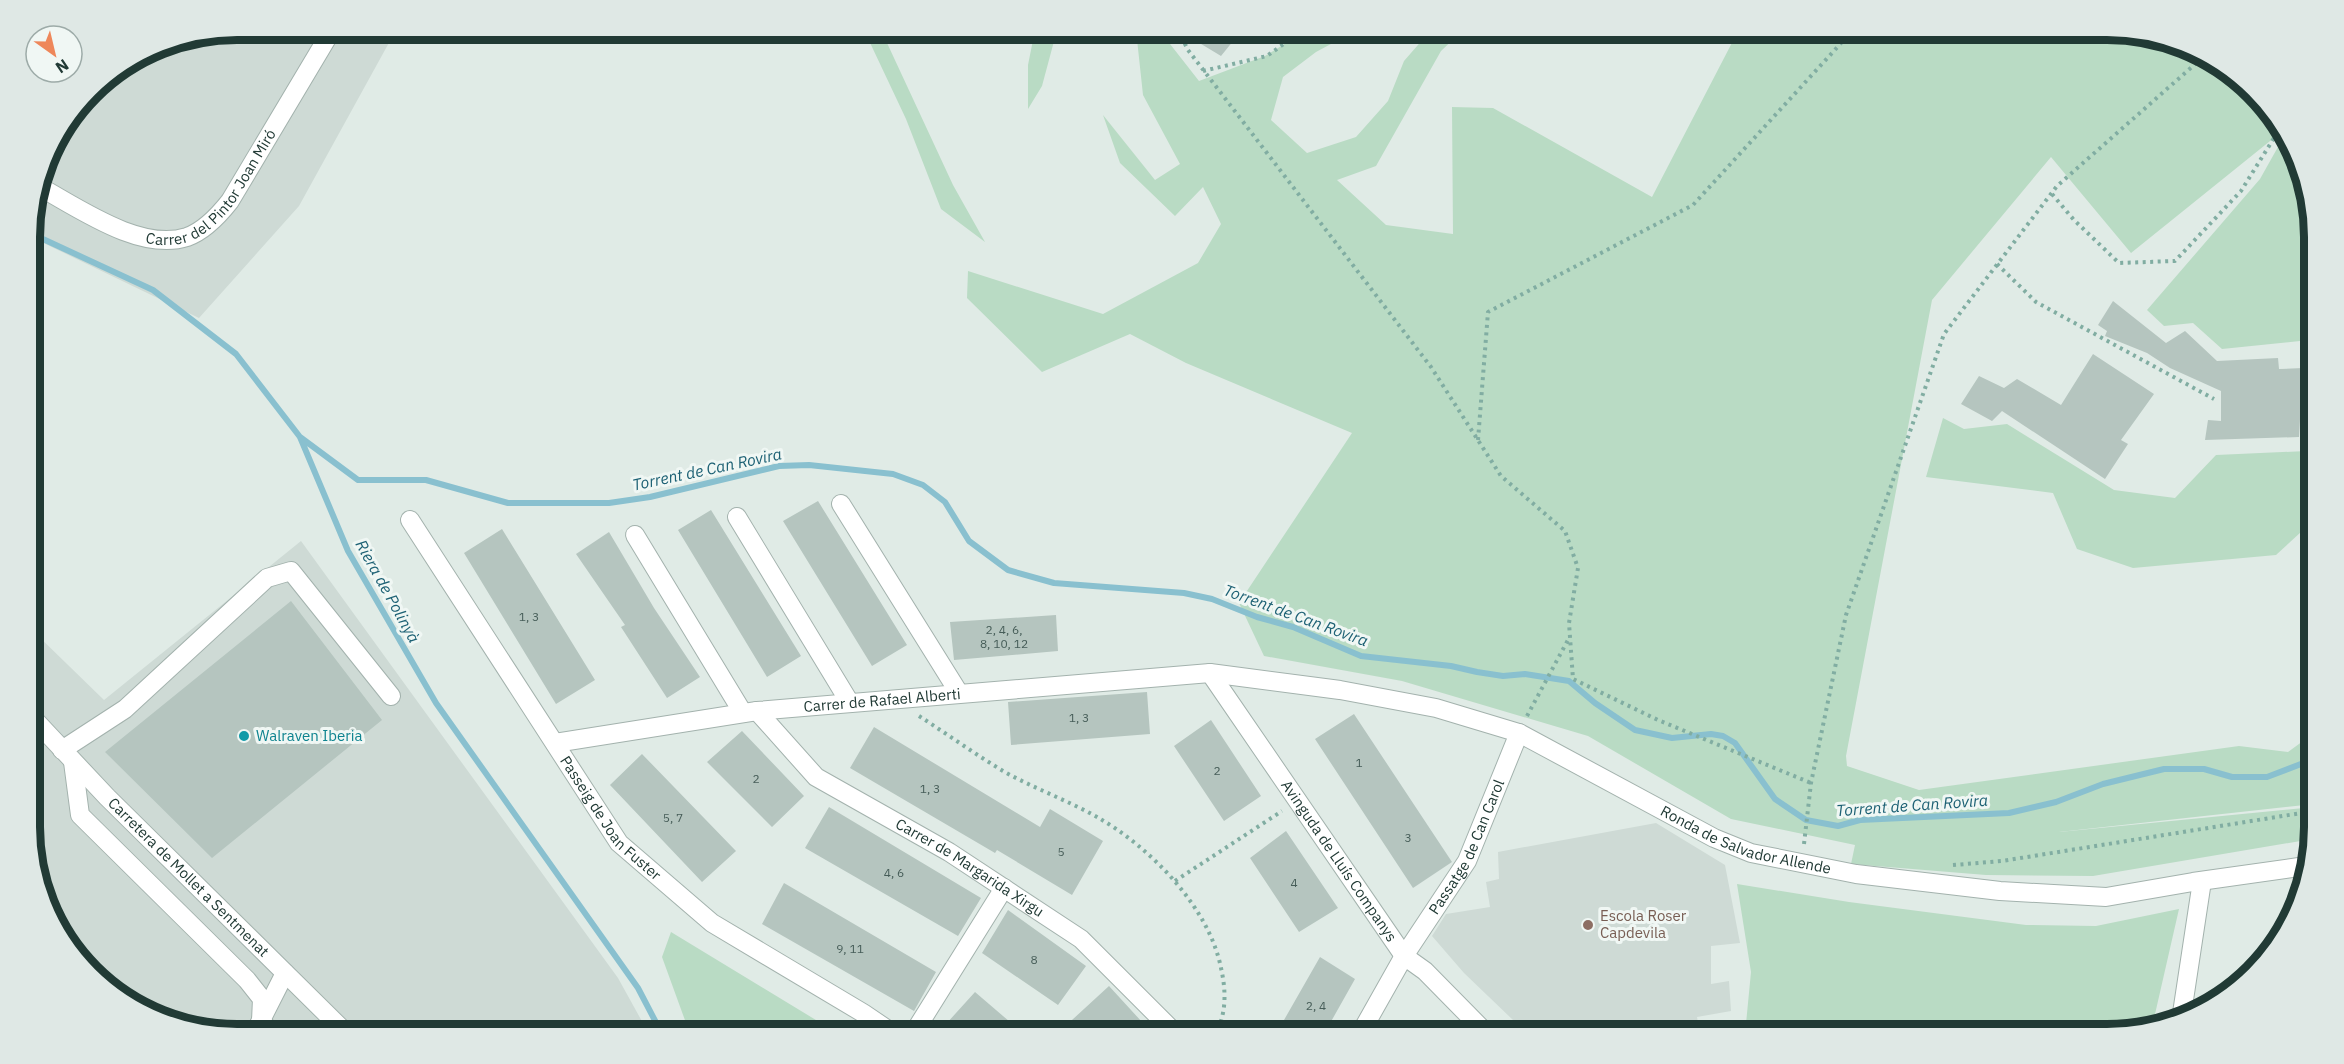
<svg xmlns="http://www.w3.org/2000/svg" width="2344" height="1064" font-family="'IBM Plex Sans',sans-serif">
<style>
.built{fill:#cedad5}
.green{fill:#b9dbc4}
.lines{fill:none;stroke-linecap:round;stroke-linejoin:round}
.stream{stroke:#89c0cf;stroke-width:6}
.building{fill:#b5c5bf}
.minor-casing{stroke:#a3b2ad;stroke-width:20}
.path{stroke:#81ada2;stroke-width:4;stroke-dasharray:3 4.5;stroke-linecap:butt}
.minor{stroke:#fff;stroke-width:18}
.culture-dot{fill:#0f9aa8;stroke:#f0f7f4;stroke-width:2}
.education-dot{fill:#8d6e63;stroke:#f0f7f4;stroke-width:2}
.labels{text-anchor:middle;stroke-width:6;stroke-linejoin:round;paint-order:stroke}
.number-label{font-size:12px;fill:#465d58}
.street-label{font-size:15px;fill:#213a35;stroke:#f0f7f4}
.culture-label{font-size:15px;fill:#0d838f;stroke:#f0f7f4;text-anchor:start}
.education-label{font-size:15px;fill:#785e54;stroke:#f0f7f4;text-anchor:start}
.water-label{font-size:16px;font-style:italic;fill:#1d6174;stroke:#f0f7f4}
.rim{fill:none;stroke:#213a35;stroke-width:8}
</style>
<rect width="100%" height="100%" fill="#e0ebe6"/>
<path class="built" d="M237,30h159l-97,176 -100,112 -168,-81 -1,-14 22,-78 48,-63 58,-36z
M301,541l317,437 31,56h-412l-79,-16 -85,-65 -41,-99 -1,-225 73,71z
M1656,823l69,42 15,78 -29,3v38l18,-3 2,30 -34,6 3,17h-166l-21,-14 -49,-47 -32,-37 14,-22 44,-7 -4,-25 13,-3 -1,-27z"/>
<path class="green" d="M864,30h17l72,155 32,57 -44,-33 -35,-90z
M1035,30h22l-15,56 -14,23v-44z
M1136,30h27v5l36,46 66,-25 42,-26h50l-41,22 -33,25 -12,43 36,33 49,-16 32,-36 16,-40 27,-31h32l-22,21 -65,115 -39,14 49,45 67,9 -1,-127 41,1 159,89 84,-162 -5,-5h376l79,16 85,65 9,22 -149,120 -80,-96 -119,143 -86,456 1,10 72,24 320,-44 49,6 26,-19v71l-255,28 255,-25 -2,32 -219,37 -107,-1 -135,-11 4,-19 -124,-26 -143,-83 -186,-55 -138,-25 -25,-53 113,-170 -166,-70 -56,-29 -88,38 -75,-74 1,-27 135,43 95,-51 23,-39 -18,-37 -28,29 -55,-53 -17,-48 52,65 25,-16 -37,-69z
M2283,138l29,72 1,116 -13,15 -78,8 -29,-26 -29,3 -17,-16 113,-131z
M1943,418l21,11 43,-5 107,66 61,8 41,-43 90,-4 2,-21 5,-8v12l-4,-2 4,5v84l-37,34 -143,13 -56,-19 -24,-56 -127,-16z
M1737,884l112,18 177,23 70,1 83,-17 -26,114 -33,11h-375l6,-62z
M671,932l168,102h-149l-28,-77z"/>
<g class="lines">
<path class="stream" d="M30,233l123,57 83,64 64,83 48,114 88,152 202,285 24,46
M300,437l58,43h68l82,23h101l41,-6 129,-31 30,-1 84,9 30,11 22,17 24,39 39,29 46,13 130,10 28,6 45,18 36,10 68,29 90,10 26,6 26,4 22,-2 44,7 26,22 40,27 37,8 39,-4 12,2 12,7 40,56 31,21 32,6 22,-6 149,-7 47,-11 47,-18 61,-15h40l28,8h35l47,-18"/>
</g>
<path class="building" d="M1178,30h64l-21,26z
M2113,301l53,42 19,-12 32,30 61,-3 1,11 24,-1 -4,69 -94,3 3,-20 13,1v-30l-51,-23 -23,-15 -42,-17 2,-5 -9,-6z
M2093,354l61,40 -33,46 7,4 -23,35 -103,-68 -10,10 -31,-17 18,-28 25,12 13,-9 44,26z
M818,501l89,144 -35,21 -89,-145z
M711,510l90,146 -34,21 -89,-147z
M502,529l93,151 -39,24 -92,-151z
M609,532l45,76 46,69 -33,21 -46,-71 4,-2 -49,-71z
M291,601l91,119 -170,138 -107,-106z
M1056,615l2,36 -104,9 -4,-38z
M1147,692l3,42 -139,11 -3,-43z
M1354,714l98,148 -39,26 -98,-149z
M1211,720l50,76 -37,25 -50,-75z
M874,727l166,100 10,-18 53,32 -31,54 -75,-45 -2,3 -145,-85z
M742,731l62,65 -32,31 -65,-65z
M642,754l94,97 -34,31 -92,-97z
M829,807l152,91 -23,38 -153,-88z
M1286,831l52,77 -39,24 -49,-74z
M784,883l152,89 -22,39 -152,-87z
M1008,910l78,56 -28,39 -76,-52z
M1320,957l35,22 -31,55h-48z
M1109,986l44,48h-67l-14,-14z
M975,992l49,42h-87z"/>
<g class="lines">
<g class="minor-casing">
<g id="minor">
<path id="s1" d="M40,187c40,22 101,65 147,50 17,-6 32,-22 43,-36l102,-171"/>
<path d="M841,504l118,189"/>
<path d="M737,517l113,186"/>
<path id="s2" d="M410,520l209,323 93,80 151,90 31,21"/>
<path d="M635,535l108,178"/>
<path id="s3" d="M1210,673l194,283 21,15 62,63"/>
<path id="s4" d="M757,711l59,66 133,75 132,87 95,95"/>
<path id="s5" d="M32,717l75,80 240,237"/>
<path id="s6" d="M555,743l202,-32 453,-38 130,17 96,18 83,25 195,105 37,15 105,21 144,17 106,6 87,-15 113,-16"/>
<path d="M62,750l63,-41 142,-131 24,-7 100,125"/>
<path d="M73,762l7,53 167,165 15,19 -1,22 12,13"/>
<path d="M2182,1013l20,-132"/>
<path d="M254,1034l31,-61"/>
<path d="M913,1034l91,-146"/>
<path id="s7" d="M1360,1034l44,-78 63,-95 52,-128"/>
</g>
</g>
<path class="path" d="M1178,30l10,20 243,317 70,109 64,55 13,37 -9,55 4,56 85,41 153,63
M1203,71l64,-15 36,-26
M2052,194l22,26 45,43 56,-2 66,-70 38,-61
M1997,264l39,38 178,97
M1478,440l10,-128 205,-107 160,-175
M919,716c28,18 56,38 84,55 30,17 64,29 94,46 53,30 112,90 124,151 5,22 6,46 -6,66
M1527,716l42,-78
M1804,844l7,-61 35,-168 98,-281 113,-148 145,-128
M1953,865l49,-4 312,-50
M1175,881l107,-70"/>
<use href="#minor" class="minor"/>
</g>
<circle class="culture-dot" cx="244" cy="736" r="6"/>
<circle class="education-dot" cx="1588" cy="925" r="6"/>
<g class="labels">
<g class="number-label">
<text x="529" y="621">1, 3</text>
<text x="1004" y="634">2, 4, 6,<tspan x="1004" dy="14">8, 10, 12</tspan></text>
<text x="1079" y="722">1, 3</text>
<text x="1359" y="767">1</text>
<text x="1217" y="775">2</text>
<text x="756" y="783">2</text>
<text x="930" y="793">1, 3</text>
<text x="673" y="822">5, 7</text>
<text x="1408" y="842">3</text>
<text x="1061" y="856">5</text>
<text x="894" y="877">4, 6</text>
<text x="1294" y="887">4</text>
<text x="850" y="953">9, 11</text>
<text x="1034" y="964">8</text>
<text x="1316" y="1010">2, 4</text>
</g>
<g class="street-label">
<text dy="5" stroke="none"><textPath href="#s1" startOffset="208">Carrer del Pintor Joan Miró</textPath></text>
<text dy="5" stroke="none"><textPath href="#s6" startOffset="330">Carrer de Rafael Alberti</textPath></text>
<text dy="5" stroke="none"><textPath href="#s2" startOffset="360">Passeig de Joan Fuster</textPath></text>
<text dy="5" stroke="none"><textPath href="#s6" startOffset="1227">Ronda de Salvador Allende</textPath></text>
<text dy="5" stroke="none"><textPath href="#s7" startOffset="216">Passatge de Can Carol</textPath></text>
<text dy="5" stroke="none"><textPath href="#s3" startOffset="228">Avinguda de Lluís Companys</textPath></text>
<text dy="5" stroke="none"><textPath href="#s4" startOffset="267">Carrer de Margarida Xirgu</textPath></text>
<text dy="5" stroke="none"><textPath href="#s5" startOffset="224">Carretera de Mollet a Sentmenat</textPath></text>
</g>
<g class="culture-label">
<text x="256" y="741">Walraven Iberia</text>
</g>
<g class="education-label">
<text x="1600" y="921">Escola Roser<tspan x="1600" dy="17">Capdevila</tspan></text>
</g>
<g class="water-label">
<text transform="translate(707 469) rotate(-12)" y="6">Torrent de Can Rovira</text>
<text transform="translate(388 591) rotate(61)" y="6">Riera de Polinyà</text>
<text transform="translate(1296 615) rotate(20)" y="6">Torrent de Can Rovira</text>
<text transform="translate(1912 805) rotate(-4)" y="6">Torrent de Can Rovira</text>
</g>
</g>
<path d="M0 0H2344V1064H0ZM237 40H2107A197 197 0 0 1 2304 237V827A197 197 0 0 1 2107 1024H237A197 197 0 0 1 40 827V237A197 197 0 0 1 237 40Z" fill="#dfe8e5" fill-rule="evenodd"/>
<path class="rim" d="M237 40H2107A197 197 0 0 1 2304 237V827A197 197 0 0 1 2107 1024H237A197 197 0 0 1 40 827V237A197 197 0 0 1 237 40Z"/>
<g transform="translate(54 54) rotate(146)"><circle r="28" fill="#f0f7f4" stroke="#9daba8" stroke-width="1.5"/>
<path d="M0-4.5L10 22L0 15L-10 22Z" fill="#ee875a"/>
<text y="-9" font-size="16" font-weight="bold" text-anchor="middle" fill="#213a35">N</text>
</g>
</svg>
